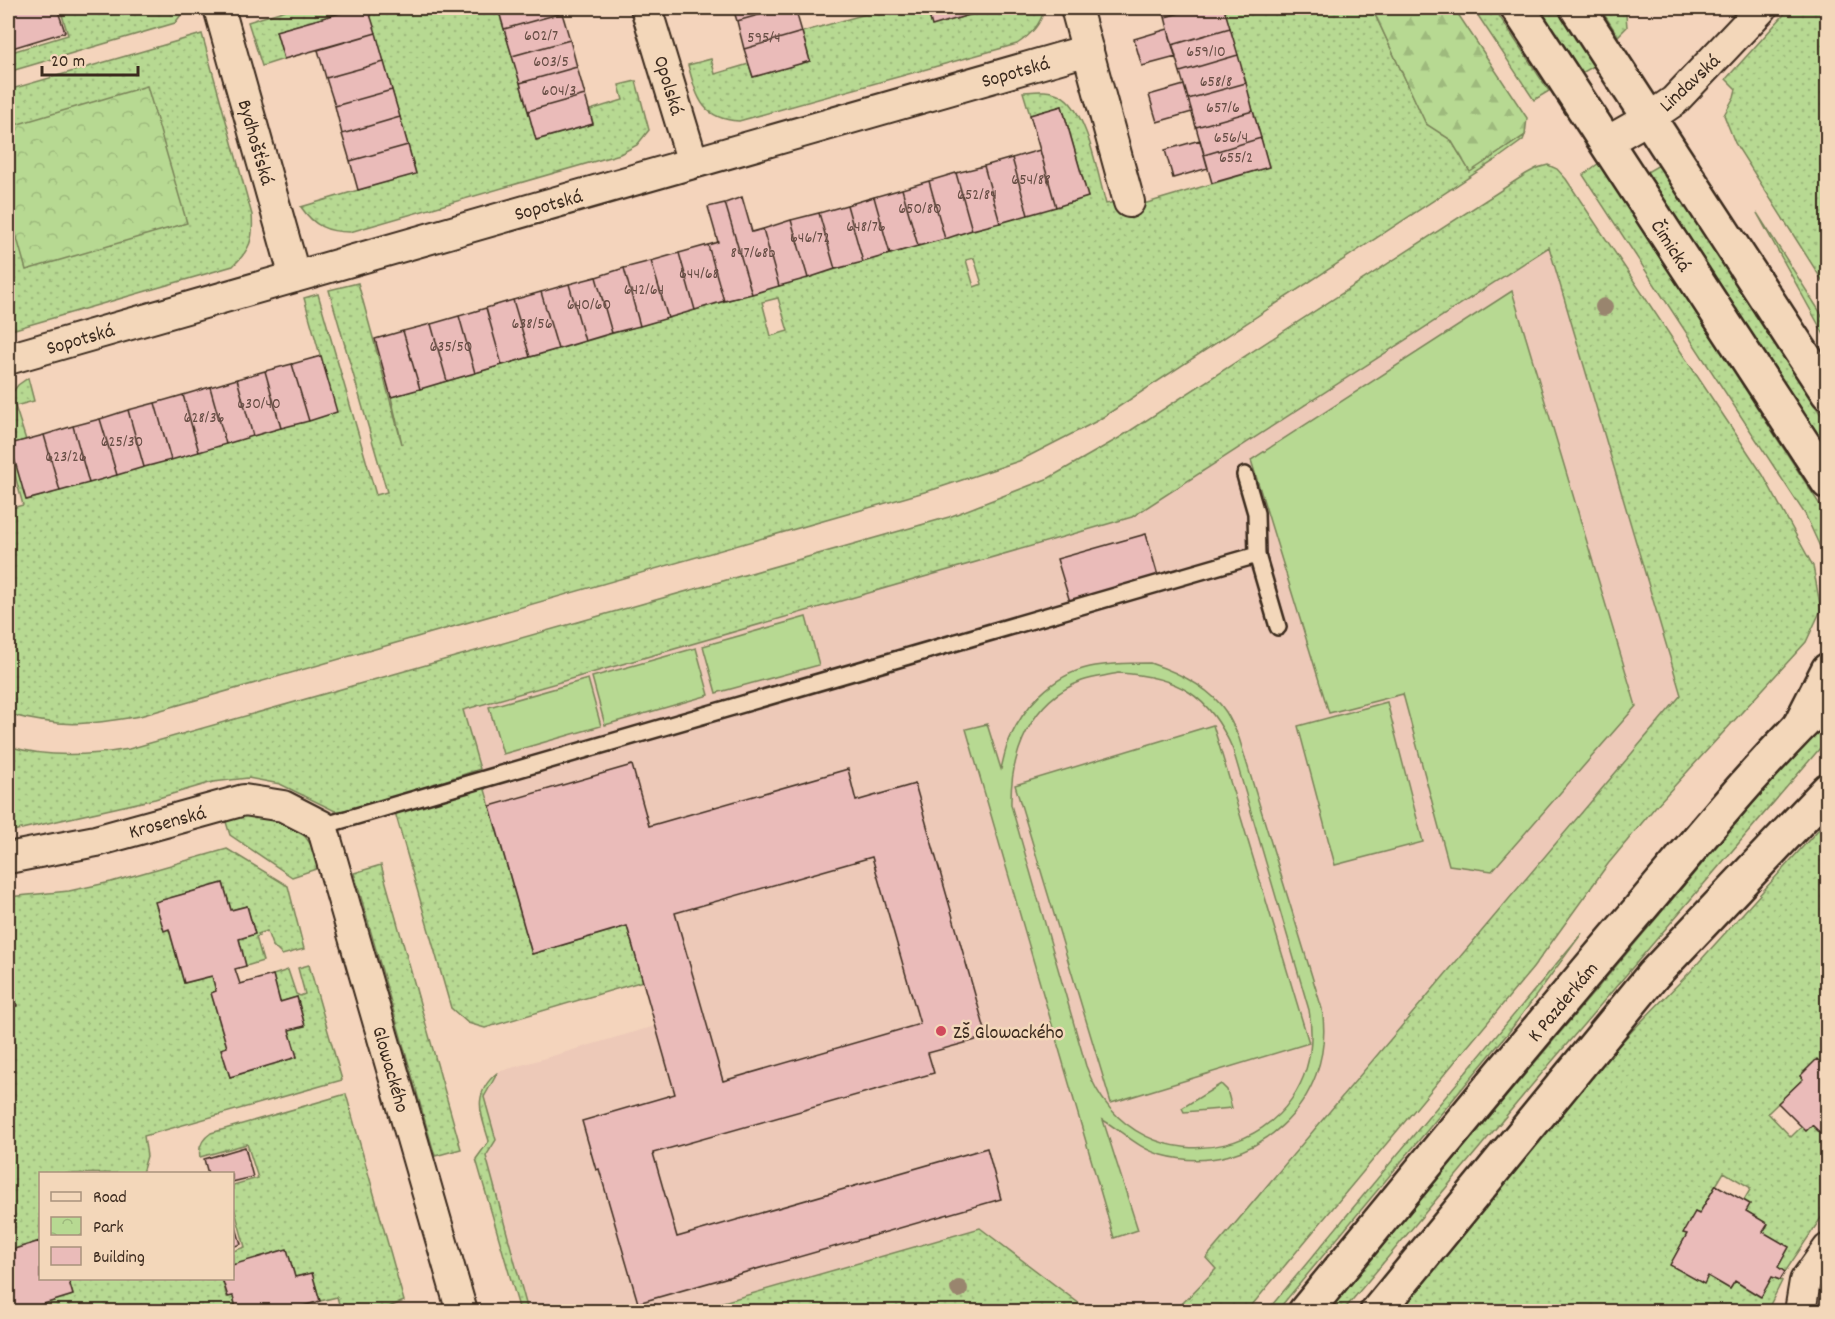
<svg xmlns="http://www.w3.org/2000/svg" width="1835" height="1319" font-family="Dekko,sans-serif">
<style>
.built{fill:#edc9b8}
.grass{fill:url(#grass-dots);stroke:#798258;stroke-width:1.5;fill-rule:evenodd}
.forest{fill:url(#forest-firs);stroke:#798258;stroke-width:1.5}
.park{fill:url(#park-crowns);stroke:#798258;stroke-width:1.5}
.pitch{fill:#b7d992;stroke:#798258;stroke-width:1.5;fill-rule:evenodd}
.building{fill:#eabbb9;stroke:#3b2a1e;stroke-width:1.5;fill-rule:evenodd}
.lines{fill:none;stroke-linecap:round;stroke-linejoin:round}
.service-casing{stroke:#3b2a1e;stroke-width:20}
.minor-casing{stroke:#3b2a1e;stroke-width:34}
.tertiary-casing{stroke:#3b2a1e;stroke-width:38}
.secondary-casing{stroke:#3b2a1e;stroke-width:38}
.service{stroke:#f3d7ba;stroke-width:15}
.minor{stroke:#f3d7ba;stroke-width:30}
.tertiary{stroke:#f3d7ba;stroke-width:33}
.secondary{stroke:#f3d7ba;stroke-width:33}
.tree{fill:#99856e}
.poi-dot{fill:#d1495b;stroke:#f3d7ba;stroke-width:2}
.labels{text-anchor:middle;stroke-width:5;stroke-linejoin:round;paint-order:stroke}
.number-label{font-size:16px;fill:#674e45}
.street-label{font-size:20px;fill:#3b2a1e;stroke:#f3d7ba}
.poi-label{font-size:20px;fill:#3b2a1e;stroke:#f3d7ba;text-anchor:start}
</style>
<defs>
<pattern id="grass-dots" width="8" height="8" patternUnits="userSpaceOnUse" patternTransform="scale(1.5)"><rect width="8" height="8" fill="#b7d992"/><path d="M2 2h.1M6 6h.1" fill="none" stroke="#9eba7d" stroke-width="1.8" stroke-linecap="round"/></pattern>
<pattern id="forest-firs" width="22" height="20" patternUnits="userSpaceOnUse" patternTransform="scale(1.5)"><rect width="22" height="20" fill="#b7d992"/><path d="M5 1l3.5 6h-7zM16 11l3.5 6h-7z" fill="#9eba7d"/></pattern>
<pattern id="park-crowns" width="20" height="18" patternUnits="userSpaceOnUse" patternTransform="scale(1.5)"><rect width="20" height="18" fill="#b7d992"/><path d="M2 6a3 3 0 1 1 6 0M12 15a3 3 0 1 1 6 0" fill="none" stroke="#9eba7d"/></pattern>
</defs>
<rect width="100%" height="100%" fill="#f4d4bc"/>
<filter id="ink" filterUnits="userSpaceOnUse"><feTurbulence type="fractalNoise" baseFrequency=".0167" numOctaves="2"/><feDisplacementMap in="SourceGraphic" scale="12" xChannelSelector="R" yChannelSelector="G"/><feConvolveMatrix kernelMatrix="1 2 1 2 8 2 1 2 1" color-interpolation-filters="sRGB"/></filter>
<g filter="url(#ink)">
<path class="built" d="M1549,247l132,448 -475,563 10,11 -41,43 -85,-1 -109,-83 -287,83h-166l-42,-152 10,-19 -12,-43 14,-25 157,-46 -28,-99 -95,27 -69,-244 669,-193z"/>
<path class="grass" d="M60,8h126l-11,15 -167,49v-19l60,-18z
M292,8h66l-82,23 8,28 -22,7 -14,-44z
M368,8h130l39,132 56,-16 -3,-14 33,-10 -4,-15 17,-4 13,49 -12,15 -17,9 -270,78c-23,0 -36,-6 -49,-25l115,-34z
M887,8h40l5,17 65,-17h48c-5,17 -13,26 -28,36l-278,77c-38,-2 -42,-24 -51,-56l23,-6 4,15 34,-10 4,13 57,-16 -8,-29z
M1224,8h148l54,115 25,17 19,31 55,-36 -2,5 -26,19 -400,262 -78,40 -84,28 -795,227c-52,9 -80,12 -132,-2v-205l15,-4 -15,-56v-51l10,-13 10,-7 6,23 -19,5 11,34 -16,5 17,55 309,-88 -32,-114 14,-4 58,201 11,-3 -58,-202 29,-7 44,161 -11,-47 697,-200 -26,-91 -32,9 -7,-23c13,-1 26,-3 37,3 27,13 38,81 46,109l10,-2 31,1 122,-36zM974,258l8,26 -8,3 -8,-27zM778,298l10,33 -17,5 -9,-34z
M1473,8h21l55,83 -15,9z
M1539,8h18l37,58 -12,7z
M1600,8h22l4,7 1,12 -9,9z
M1790,8h37v280l-92,-145 -11,-28 10,-18 2,-8 -10,-10z
M202,34l50,181c2,24 -2,35 -19,51l-225,65v-241z
M1599,163l225,348 3,14v37l-22,-48 -222,-339z
M1548,165l9,4 9,10 197,296 50,91 8,44 -15,32 -150,164 -48,58 -75,104 -286,343h-72l41,-42 -10,-11 475,-563 -132,-448 -417,270 -669,193 17,59 -121,40 -24,2 -55,-27 -32,-6 -35,4 -58,17 -147,33v-86c38,12 81,10 121,3l820,-232 100,-39 70,-40 407,-264 11,-6z
M1659,165l168,259v25l-180,-277z
M1757,213l70,110v17z
M1827,722v18l-290,339 -194,232 -18,1 450,-535z
M484,786l48,168 95,-28 16,55 -158,47 -17,-5 -17,-15 -56,-196z
M252,808c39,17 53,16 70,59l-30,10 -62,-42 -8,-26z
M1827,820v234l-7,8 -3,-2 -15,14 -2,2 3,3 -35,34 23,24 11,-11 4,5 6,-6 15,15v69l-42,63 -7,-5 11,-20 -26,-15 4,-8 -21,-13 4,-7 -6,-4 7,-12 -27,-16 -25,42 -4,-2 -11,21 3,1 -16,30 37,12 22,13 5,-8 25,16 12,-20 10,4 -15,30 -375,1 173,-208 67,-73 58,-59z
M227,849l61,37 16,63 -22,6 -10,-10 -5,-14 -9,3 1,2 -3,1 7,24 -17,5 -7,-27 16,-5 -8,-28 -16,4 -8,-27 -67,19 8,28 5,-1 15,54 28,-7 4,15 -5,2 16,54 -6,2 9,28 67,-20 -8,-27 16,-5 -8,-28 -17,5 -7,-27 15,-5 8,24 4,2 5,-2 -7,-26 11,-3 33,115 -198,56 3,20 -5,17 -102,1v67l-32,10v-243l9,-3 -9,-33v-75l61,-6 42,-9z
M381,865l80,284 -26,7 -81,-283z
M1582,933l-73,99 -232,279h-10z
M498,1072l-14,25 12,43 -10,16 42,155h-8l-44,-152 13,-18c-8,-27 -18,-47 9,-69z
M346,1094l58,207 -25,10h-38l-4,-14 -17,4 -8,-28 -17,4 -8,-27 -54,15v-14l12,-4 -12,-43v-19l25,-7 -11,-34 -47,13c-2,-11 2,-18 11,-24z
M980,1228l109,83h-397z
M68,1278l154,1 5,18 6,-1 4,16h-219l55,-17z"/>
<path class="forest" d="M1372,8h82l73,110 -2,17 -55,37 -19,-32 -25,-16z"/>
<path class="park" d="M147,86l40,137 -161,47 -18,-64v-79z"/>
<path class="pitch" d="M1512,291l124,415 -144,165 -43,-6 -46,-171 -74,19 -78,-253z
M806,617l13,48 -103,28 -13,-47z
M696,648l13,47 -104,30 -13,-48z
M1150,663c27,9 60,24 76,49 5,8 9,17 13,26l83,271c15,92 -69,171 -160,146 -23,-6 -39,-23 -59,-35l35,110 -24,8 -148,-509 21,-5 14,45c2,-8 4,-18 7,-26 14,-35 44,-68 82,-76 20,-4 40,-4 60,-4zM1118,673c59,3 92,22 115,77l76,260c24,145 -173,194 -223,56l-75,-261c-1,-52 20,-105 71,-124 12,-4 24,-5 36,-8z
M588,679l13,47 -98,28 -14,-47z
M1387,702l36,140 -88,23 -37,-139z
M1213,725l96,318 -198,60 -96,-318z
M1221,1084l6,6 5,18 -48,4 -2,-4z"/>
<path class="building" d="M8,8h49l8,24 -56,17z
M358,8h10l8,25 -92,26 -8,-28z
M498,8h62l2,5 -58,16z
M733,8h51l-47,13z
M784,8h11l7,24 -58,17 -7,-28z
M927,8h62v1l-57,17z
M1124,8h17l-15,4z
M1162,8h36l-33,9z
M1198,8h26l6,20 -58,17 -7,-28z
M562,13l8,27 -58,16 -8,-27z
M1230,28l8,27 -58,17 -8,-27z
M1168,29l8,28 -34,9 -8,-27z
M802,32l8,29 -57,16 -9,-28z
M376,33l8,29 -58,16 -8,-28z
M570,40l7,27 -57,16 -8,-27z
M1238,55l8,28 -58,16 -8,-27z
M384,62l8,28 -57,16 -9,-28z
M577,67l8,28 -57,16 -8,-28z
M1246,83l7,28 -57,16 -8,-28z
M1184,85l8,27 -35,10 -8,-27z
M392,90l8,27 -58,17 -7,-28z
M585,95l8,29 -57,16 -8,-29z
M1062,106l26,91 -32,10 -26,-92z
M1253,111l8,27 -57,17 -8,-28z
M400,117l8,28 -58,16 -8,-27z
M1261,138l8,29 -57,16 -8,-28z
M1200,140l8,28 -35,10 -8,-28z
M408,145l8,29 -58,16 -8,-29z
M1040,150l16,57 -28,8 -16,-57z
M1012,158l16,57 -28,8 -16,-57z
M984,166l16,57 -28,7 -16,-57z
M956,173l16,57 -27,9 -16,-58z
M929,181l16,58 -27,7 -16,-57z
M902,189l16,57 -28,8 -16,-57z
M742,197l10,35 11,-3 16,57 -27,8 -27,-91z
M874,197l16,57 -27,8 -16,-57z
M725,203l27,91 -28,7 -16,-56 10,-3 -10,-35z
M847,205l16,57 -28,7 -16,-56z
M819,213l16,56 -27,9 -17,-58z
M791,220l17,58 -29,8 -16,-57z
M708,245l16,56 -29,9 -16,-57z
M679,253l16,57 -27,8 -17,-57z
M651,261l17,57 -28,8 -16,-58z
M624,268l16,58 -28,7 -16,-56z
M596,277l16,56 -27,8 -16,-57z
M569,284l16,57 -27,8 -17,-57z
M541,292l17,57 -28,8 -17,-57z
M513,300l17,57 -28,8 -16,-57z
M486,308l16,57 -27,8 -16,-57z
M459,316l16,57 -28,8 -16,-57z
M431,324l16,57 -27,8 -17,-58z
M403,331l17,58 -29,8 -16,-58z
M321,356l16,56 -28,9 -17,-57z
M292,364l17,57 -28,7 -16,-57z
M265,371l16,57 -28,8 -16,-57z
M237,379l16,57 -27,8 -16,-57z
M210,387l16,57 -27,8 -16,-57z
M183,395l16,57 -28,8 -16,-57z
M155,403l16,57 -27,7 -16,-57z
M128,410l16,57 -27,8 -17,-56z
M100,419l17,56 -28,8 -16,-57z
M73,426l16,57 -29,8 -16,-56z
M44,435l16,56 -34,9 -16,-56z
M1146,534l12,42 -88,26 -13,-43z
M632,765l17,61 199,-57 8,32 59,-17 72,253 -59,16 6,20 -281,80 24,84 310,-89 14,51 -363,104 -39,-134 -3,1 -14,-49 93,-27 -48,-168 -95,28 -42,-148zM872,857l48,167 -197,57 -48,-168z
M223,883l8,27 16,-4 8,28 -16,5 7,27 -11,3 5,15 33,-9 7,27 17,-5 8,29 -16,4 8,27 -67,20 -9,-28 6,-2 -16,-54 5,-2 -4,-15 -28,7 -15,-54 -5,2 -9,-29z
M8,972l9,34 -9,2z
M1828,1054v86l-16,-15 -6,6 -28,-28 25,-24 -3,-3 17,-17 3,3z
M245,1147l8,30 -21,5v-8h-24l-4,-15z
M1716,1185l34,19 -4,7 22,13 -5,8 26,15 -11,20 7,5 -5,8 -8,-3 -11,20 -26,-16 -5,8 -22,-13 -4,8 -34,-19 17,-31 -4,-1 12,-21 4,2z
M232,1214l9,30 -9,3z
M40,1241v37h28l5,17 -55,17h-10v-61z
M287,1249l8,28 17,-4 8,28 -17,5 2,6h-68l-4,-16 -5,1 -6,-19h10v-13z"/>
<g class="lines">
<g class="service-casing">
<path id="service" d="M1245,475l11,38 1,42 21,72
M322,826l935,-271"/>
</g>
<g class="minor-casing">
<path id="minor" d="M219,8l76,269
M646,8l47,155
M1076,8l53,194
M1605,143l44,-25 25,-17 88,-93
M8,359l1080,-309
M8,858l88,-17 148,-41 39,6 39,20 140,486
M1800,1312l5,-31 23,-32"/>
</g>
<g class="tertiary-casing">
<path id="tertiary" d="M1518,8l310,474
M1577,8l251,385
M1800,725l28,-55"/>
</g>
<g class="secondary-casing">
<path id="secondary" d="M1305,1312c110,-134 220,-269 333,-401 61,-72 121,-147 190,-213
M1377,1312l276,-337 175,-185"/>
</g>
<use href="#service" class="service"/>
<use href="#minor" class="minor"/>
<use href="#tertiary" class="tertiary"/>
<use href="#secondary" class="secondary"/>
</g>
<g class="tree">
<circle cx="1604" cy="307" r="9"/>
<circle cx="959" cy="1289" r="9"/>
</g>
</g>
<circle class="poi-dot" cx="941" cy="1031" r="6"/>
<g class="labels">
<g class="number-label">
<text x="541" y="40">602/7</text>
<text x="764" y="42">595/4</text>
<text x="1206" y="56">659/10</text>
<text x="551" y="66">603/5</text>
<text x="1216" y="86">658/8</text>
<text x="559" y="95">604/3</text>
<text x="1223" y="112">657/6</text>
<text x="1231" y="142">656/4</text>
<text x="1236" y="162">655/2</text>
<text x="1031" y="184">654/88</text>
<text x="977" y="199">652/84</text>
<text x="920" y="213">650/80</text>
<text x="866" y="231">648/76</text>
<text x="810" y="242">646/72</text>
<text x="753" y="257">847/68b</text>
<text x="699" y="278">644/68</text>
<text x="644" y="294">642/64</text>
<text x="589" y="309">640/60</text>
<text x="532" y="328">638/56</text>
<text x="451" y="351">635/50</text>
<text x="259" y="408">630/40</text>
<text x="204" y="422">628/36</text>
<text x="122" y="446">625/30</text>
<text x="66" y="461">623/26</text>
</g>
<g class="street-label">
<text transform="translate(1015 71) rotate(-16)" y="7">Sopotská</text>
<text transform="translate(1689 82) rotate(-43)" y="7">Lindavská</text>
<text transform="translate(670 85) rotate(73)" y="7">Opolská</text>
<text transform="translate(257 142) rotate(74)" y="7">Bydhošťská</text>
<text transform="translate(548 204) rotate(-16)" y="7">Sopotská</text>
<text transform="translate(1672 245) rotate(57)" y="7">Čimická</text>
<text transform="translate(80 338) rotate(-16)" y="7">Sopotská</text>
<text transform="translate(167 821) rotate(-15)" y="7">Krosenská</text>
<text transform="translate(1562 1001) rotate(-50)" y="7">K Pazderkám</text>
<text transform="translate(392 1069) rotate(74)" y="7">Glowackého</text>
</g>
<g class="poi-label">
<text x="953" y="1038">ZŠ Glowackého</text>
</g>
</g>
<rect width="1835" height="1319" fill="none" stroke="#f3d7ba" stroke-width="30"/>
<rect x="15" y="15" width="1805" height="1289" fill="none" stroke="#3b2a1e" stroke-width="2" filter="url(#ink)"/>
<rect x="39" y="1172" width="195" height="108" fill="#f3d7ba" stroke="#a9927c" stroke-width="1.5"/>
<rect x="51" y="1192" width="30" height="9" fill="#f3d7ba" stroke="#a9927c" stroke-width="1.5"/>
<text x="93" y="1202" font-size="18" fill="#3b2a1e">Road</text>
<rect x="51" y="1217" width="30" height="18" fill="url(#park-crowns)" stroke="#a9927c" stroke-width="1.5"/>
<text x="93" y="1232" font-size="18" fill="#3b2a1e">Park</text>
<rect x="51" y="1247" width="30" height="18" fill="#eabbb9" stroke="#a9927c" stroke-width="1.5"/>
<text x="93" y="1262" font-size="18" fill="#3b2a1e">Building</text>
<path d="M42 66v9h96v-9" fill="none" stroke="#3b2a1e" stroke-width="3"/>
<text x="51" y="66" font-size="18" fill="#3b2a1e" stroke="#f3d7ba" stroke-width="4.5" paint-order="stroke">20 m</text>
</svg>
